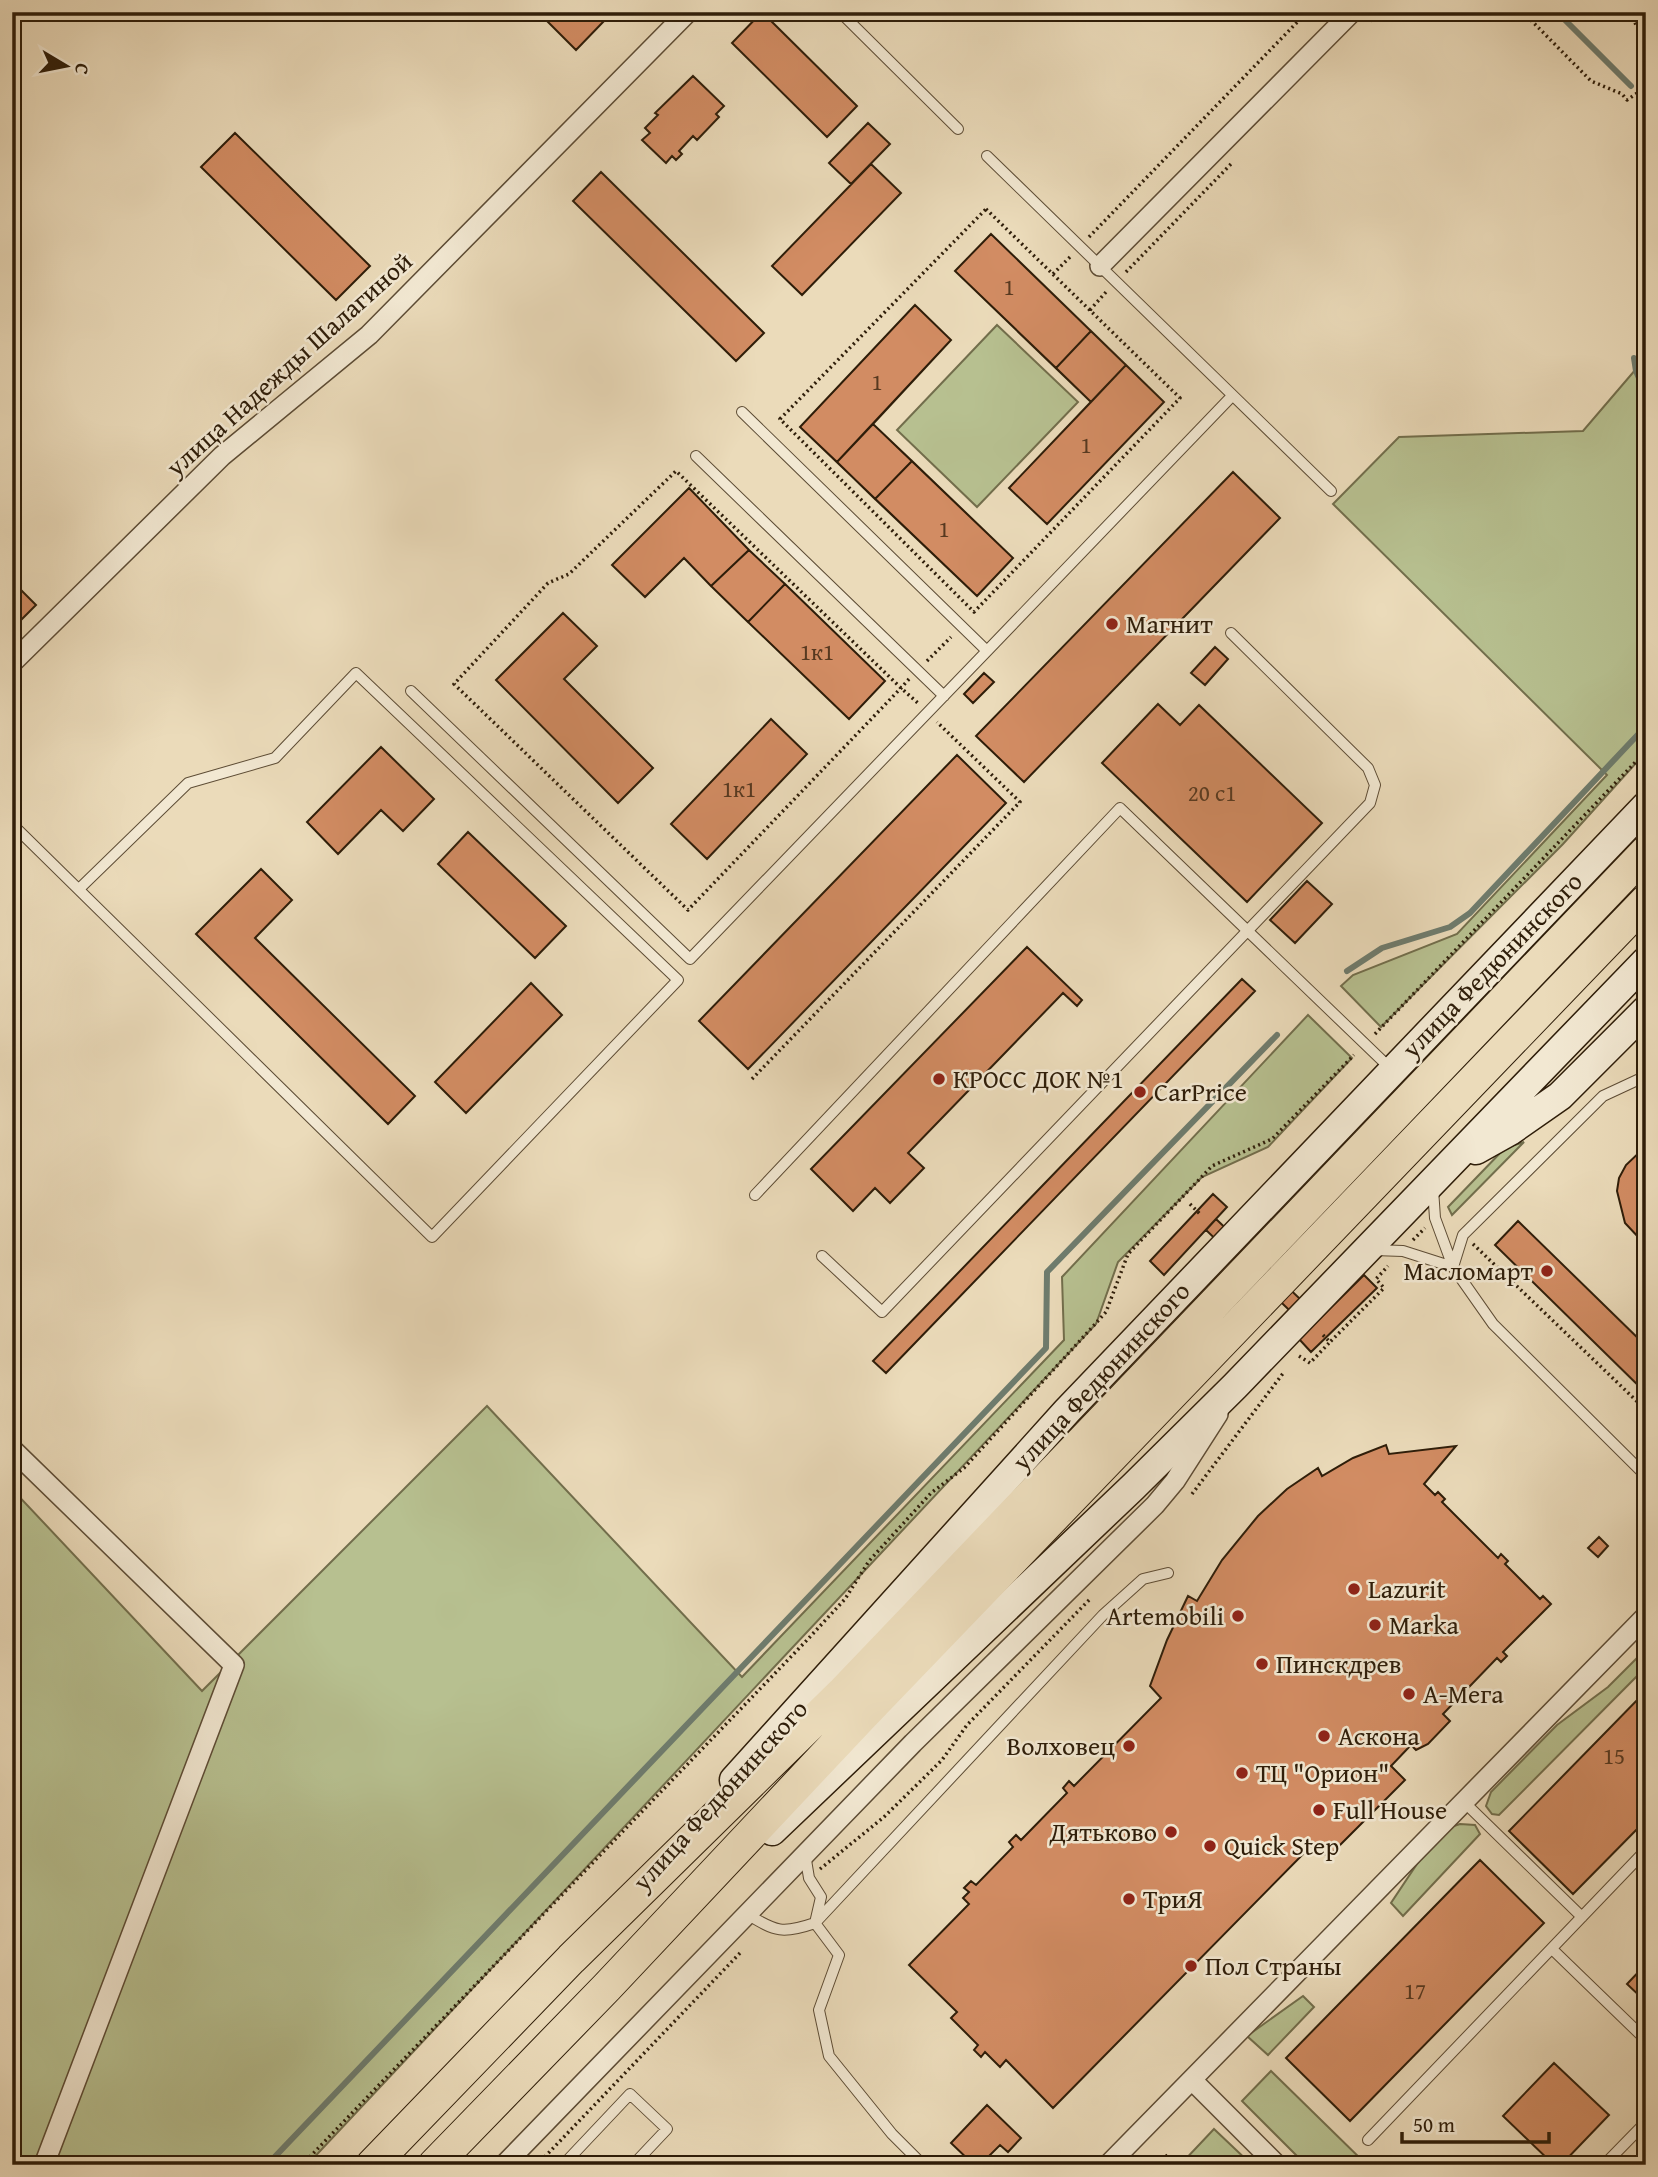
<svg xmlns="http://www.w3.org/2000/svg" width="1658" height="2177" font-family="'Gentium Book Plus',serif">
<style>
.green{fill:#b7c090;stroke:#726e4c;stroke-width:2}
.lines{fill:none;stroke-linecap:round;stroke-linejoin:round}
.stream{stroke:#6e7c6e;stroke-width:6}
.building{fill:#d28c63;stroke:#2e1d09;stroke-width:2}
.service-casing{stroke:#5d4c35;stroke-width:12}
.minor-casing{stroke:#5d4c35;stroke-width:22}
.secondary-casing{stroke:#2e1d09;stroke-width:31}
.trunk-casing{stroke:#2e1d09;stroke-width:34}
.path{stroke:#2e1d09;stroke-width:3.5;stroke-dasharray:2 3.5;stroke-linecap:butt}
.service{stroke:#f2e8d2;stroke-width:10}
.minor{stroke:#f2e8d2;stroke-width:19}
.secondary{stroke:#f2e8d2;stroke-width:28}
.trunk{stroke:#ebdbba;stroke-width:32}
.poi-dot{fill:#8f2418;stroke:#f2e8d2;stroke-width:2.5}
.labels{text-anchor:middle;stroke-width:5;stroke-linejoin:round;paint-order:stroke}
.number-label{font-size:23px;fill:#573920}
.street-label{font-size:26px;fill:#2e1d09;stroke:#f2e8d2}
.poi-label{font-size:26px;fill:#2e1d09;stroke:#f2e8d2;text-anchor:start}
</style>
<rect width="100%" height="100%" fill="#ebdbba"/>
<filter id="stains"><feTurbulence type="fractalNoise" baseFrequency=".00286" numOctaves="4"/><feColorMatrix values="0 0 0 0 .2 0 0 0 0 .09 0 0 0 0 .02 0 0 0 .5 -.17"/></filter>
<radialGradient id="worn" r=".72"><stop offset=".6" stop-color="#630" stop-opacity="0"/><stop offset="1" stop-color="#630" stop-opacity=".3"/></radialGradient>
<path class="green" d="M997,325l81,77 -101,105 -80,-77z
M1642,362l4,6v384l-83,92 -182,183 -40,-41 12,-11 104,-41 150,-159 -274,-271 66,-67 184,-6z
M1308,1015l44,43 -84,89 -66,30 -84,85 -22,62 -789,841h-295v-676l190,202 285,-285 255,271 322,-337 -2,-63z
M1524,1142l-72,73 -4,-8 57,-59z
M1646,1649v18l-147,148 -7,-1 -6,-8 5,-14 66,-67 51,-38z
M1460,1824l15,1 5,9 -77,82 -12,-13 32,-48 31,-29z
M1303,1996l11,11 -46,48 -21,-19z
M1271,2071l96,94h-61l-64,-64z
M1214,2129l38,36h-72z"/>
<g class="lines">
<path class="stream" d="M1557,12l74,74
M1641,100l5,20
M1634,358l2,13 10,23
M1347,971l35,-23 68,-21 20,-14 176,-187
M267,2165l779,-817 1,-76 230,-237"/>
</g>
<path class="building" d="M538,12h59l8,8 -29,30z
M762,12l95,94 -30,31 -95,-94z
M693,76l31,30 -8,8 3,3 -22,23 -4,-4 -14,15 3,3 -6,6 -4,-4 -6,7 -24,-23 8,-7 -5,-5 13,-13 -3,-2z
M868,123l22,21 -39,40 -22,-21z
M235,133l135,133 -34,34 -135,-133z
M871,164l30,29 -99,102 -30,-29z
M601,172l163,161 -28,28 -163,-160z
M991,234l173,168 -117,122 -38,-36 82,-86 -136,-131z
M991,234l100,97 -35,37 -101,-97z
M915,305l36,35 -78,84 140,134 -36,38 -177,-169z
M915,305l36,35 -114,122 -37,-35z
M1091,331l35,34 -35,37 -35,-34z
M1126,365l38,37 -117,122 -38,-36z
M873,424l39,37 -37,38 -38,-37z
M912,461l101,97 -36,38 -102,-97z
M1233,472l47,46 -256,264 -48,-46z
M689,488l60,62 -38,36 -27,-28 -39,39 -33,-32z
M749,550l36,34 -37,38 -37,-36z
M12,581l24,24 -24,24z
M785,584l100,97 -36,38 -101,-97z
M563,613l34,33 -33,33 89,89 -35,35 -122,-123z
M1215,647l13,12 -23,26 -14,-12z
M984,673l10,9 -21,21 -9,-9z
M1158,704l22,21 19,-20 123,118 -75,79 -145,-139z
M771,719l36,35 -100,105 -36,-35z
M381,747l53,52 -31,32 -22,-21 -43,44 -31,-32z
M957,755l49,48 -258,266 -49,-48z
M468,832l98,94 -31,32 -97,-94z
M261,869l31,31 -37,38 160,158 -27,28 -192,-190z
M1307,881l25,23 -37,39 -25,-23z
M1027,947l55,53 -5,6 -14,-13 -155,160 16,15 -34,35 -15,-15 -22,23 -42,-42z
M1242,979l13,12 -369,382 -13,-12z
M531,983l31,32 -96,98 -31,-31z
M1646,1146v89l-5,5 -16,-17 -8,-32 2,-13 7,-13z
M1213,1194l14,13 -63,68 -14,-14z
M1216,1219l104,99 -11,11 -103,-99z
M1518,1221l128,125v47l-151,-148z
M1364,1275l13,13 -66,64 -12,-13z
M1386,1445l3,9 67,-8 -32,38 11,11 3,-3 7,7 -3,3 56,56 3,-4 7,7 -3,3 35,35 3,-3 8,8 -48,48 4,4 -6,6 -4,-4 -54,56 7,7 -22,23 -12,6 -5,-5 -20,21 14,14 -77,77 -14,-14 -261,265 -47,-48 -6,7 -15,-15 -4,5 -7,-7 4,-5 -27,-27 6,-6 -48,-47 60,-61 -6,-6 6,-6 -5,-4 7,-7 5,4 37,-38 -4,-5 7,-7 5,5 46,-47 -4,-5 6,-7 5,5 87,-88 -11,-12 17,-46 21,-44 9,5 25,-41 36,-44 29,-27 31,-21 4,8 31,-18z
M1599,1537l9,9 -10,11 -10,-9z
M1646,1691v129l-73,74 -64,-63z
M1480,1860l64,63 -194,198 -64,-63z
M1646,1964v38l-19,-18z
M1554,2063l55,52 -48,50h-7l-51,-49z
M987,2105l34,33 -13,14 -8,-7 -20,20h-6l-23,-22z"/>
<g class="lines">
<g class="service-casing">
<path id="service" d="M840,12l118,117
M987,156l344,335
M742,412l245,239 245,-255
M696,456l248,240
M411,691l279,268 297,-308
M12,824l420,413 246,-257 -322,-307 -81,85 -87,25 -109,106
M1646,1076l-43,20 -140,139 -10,32 40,57 153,152
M755,1195l365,-387 271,261
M1374,1250l29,1 50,16 -18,-49 -2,-29
M822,1256l60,56 488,-509 5,-18 -7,-17 -137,-135
M1464,1802l118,115
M747,1914c29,18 36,20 68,9l6,-26 -12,-19 -4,-24
M1552,1949l94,91
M1368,2140l278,-290
M563,2165l67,-71 37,35 -34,36
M923,2165l-31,-31 -63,-78 -10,-46 20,-55 -24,-32 288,-308 40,-36 25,-6
M1604,2165l42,-43"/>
</g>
<g class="minor-casing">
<path id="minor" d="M1100,266l252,-254
M12,663l210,-207 147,-121 319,-323
M12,1449l222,216 -190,500
M1192,2080l85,85
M504,2165l409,-422 242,-238 20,-24 43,-67
M1108,2165l538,-549"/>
</g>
<g class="secondary-casing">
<path id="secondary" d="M1476,1150l34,-19 50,-35 86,-86
M734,1780l333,-369 579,-605
M772,1831l361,-344 102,-101 411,-425"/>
</g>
<g class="trunk-casing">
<path id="trunk" d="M372,2165l199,-206 271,-266 804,-841
M434,2165l173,-178 256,-272 783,-814"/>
</g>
<path class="path" d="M1523,12l68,69 31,13 5,6 19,-13
M1634,12v9l12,23
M1370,21l9,-9
M986,209l194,189 -206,214 -194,-193z
M1089,237l218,-225
M1126,272l105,-108
M1053,274l19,-19
M1090,310l16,-18
M927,661l24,-24
M909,679l-8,9 -213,222 -234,-226 94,-101 21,-9 107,-103 225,217 18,16
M1375,1034l271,-283
M752,1079l268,-277 -83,-80
M1190,1204l11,11
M1413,1240l12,-12
M1473,1244l173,166
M1323,1335l7,7 54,-54 -8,-9 12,-13
M1299,1356l11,7 20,-21
M1192,1494l92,-122
M820,1869l64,-52 58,-57 25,-35 124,-127
M1165,2155l9,10
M302,2165l506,-526 37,-40 24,-38 62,-68 33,-25 142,-156 22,-58 84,-88 60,-27 82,-84
M537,2165l203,-212"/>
<use href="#service" class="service"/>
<use href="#minor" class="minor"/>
<use href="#secondary" class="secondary"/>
<use href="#trunk" class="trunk"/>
</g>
<g class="poi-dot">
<circle cx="1112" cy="624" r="7"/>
<circle cx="939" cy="1079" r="7"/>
<circle cx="1140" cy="1092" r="7"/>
<circle cx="1547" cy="1271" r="7"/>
<circle cx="1354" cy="1589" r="7"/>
<circle cx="1238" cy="1616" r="7"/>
<circle cx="1375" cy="1625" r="7"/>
<circle cx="1262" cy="1664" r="7"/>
<circle cx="1409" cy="1694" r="7"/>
<circle cx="1324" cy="1736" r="7"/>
<circle cx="1129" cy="1746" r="7"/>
<circle cx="1242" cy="1773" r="7"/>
<circle cx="1319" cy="1810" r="7"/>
<circle cx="1171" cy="1832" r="7"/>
<circle cx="1210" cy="1846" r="7"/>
<circle cx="1129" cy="1899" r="7"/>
<circle cx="1191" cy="1966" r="7"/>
</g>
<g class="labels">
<g class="number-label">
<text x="1009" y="295">1</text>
<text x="877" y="390">1</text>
<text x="1086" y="453">1</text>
<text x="944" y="537">1</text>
<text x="817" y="660">1к1</text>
<text x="739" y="797">1к1</text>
<text x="1212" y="801">20 с1</text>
<text x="1614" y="1764">15</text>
<text x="1415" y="1999">17</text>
</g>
<g class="street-label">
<text transform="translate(289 364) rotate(-42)" y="9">улица Надежды Шалагиной</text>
<text transform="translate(1492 965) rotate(-46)" y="9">улица Федюнинского</text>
<text transform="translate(1101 1376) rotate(-47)" y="9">улица Федюнинского</text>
<text transform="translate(720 1795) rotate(-48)" y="9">улица Федюнинского</text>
</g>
<g class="poi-label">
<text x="1126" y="633">Магнит</text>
<text x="953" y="1088">КРОСС ДОК №1</text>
<text x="1154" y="1101">CarPrice</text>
<text x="1533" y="1280" text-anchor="end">Масломарт</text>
<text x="1368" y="1598">Lazurit</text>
<text x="1224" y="1625" text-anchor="end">Artemobili</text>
<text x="1389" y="1634">Marka</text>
<text x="1276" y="1673">Пинскдрев</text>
<text x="1423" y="1703">А-Мега</text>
<text x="1338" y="1745">Аскона</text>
<text x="1115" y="1755" text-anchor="end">Волховец</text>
<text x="1256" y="1782">ТЦ "Орион"</text>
<text x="1333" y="1819">Full House</text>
<text x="1157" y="1841" text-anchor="end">Дятьково</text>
<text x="1224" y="1855">Quick Step</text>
<text x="1143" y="1908">ТриЯ</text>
<text x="1205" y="1975">Пол Страны</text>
</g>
</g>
<rect width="1658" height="2177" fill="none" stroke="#ebdbba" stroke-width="42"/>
<rect x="14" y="14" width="1630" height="2149" fill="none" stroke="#2e1d09" stroke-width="3.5"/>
<rect x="21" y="21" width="1616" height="2135" fill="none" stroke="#2e1d09" stroke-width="2"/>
<g transform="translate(66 66) rotate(100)" stroke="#f2e8d2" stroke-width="5" paint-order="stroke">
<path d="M0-5L12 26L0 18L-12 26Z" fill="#2e1d09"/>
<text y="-10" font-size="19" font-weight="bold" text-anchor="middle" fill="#2e1d09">С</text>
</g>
<path d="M1402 2132v10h147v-10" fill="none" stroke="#2e1d09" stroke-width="3.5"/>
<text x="1413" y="2132" font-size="21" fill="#2e1d09" stroke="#f2e8d2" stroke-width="5" paint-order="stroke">50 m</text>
<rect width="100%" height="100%" filter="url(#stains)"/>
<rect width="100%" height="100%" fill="url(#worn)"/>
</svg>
